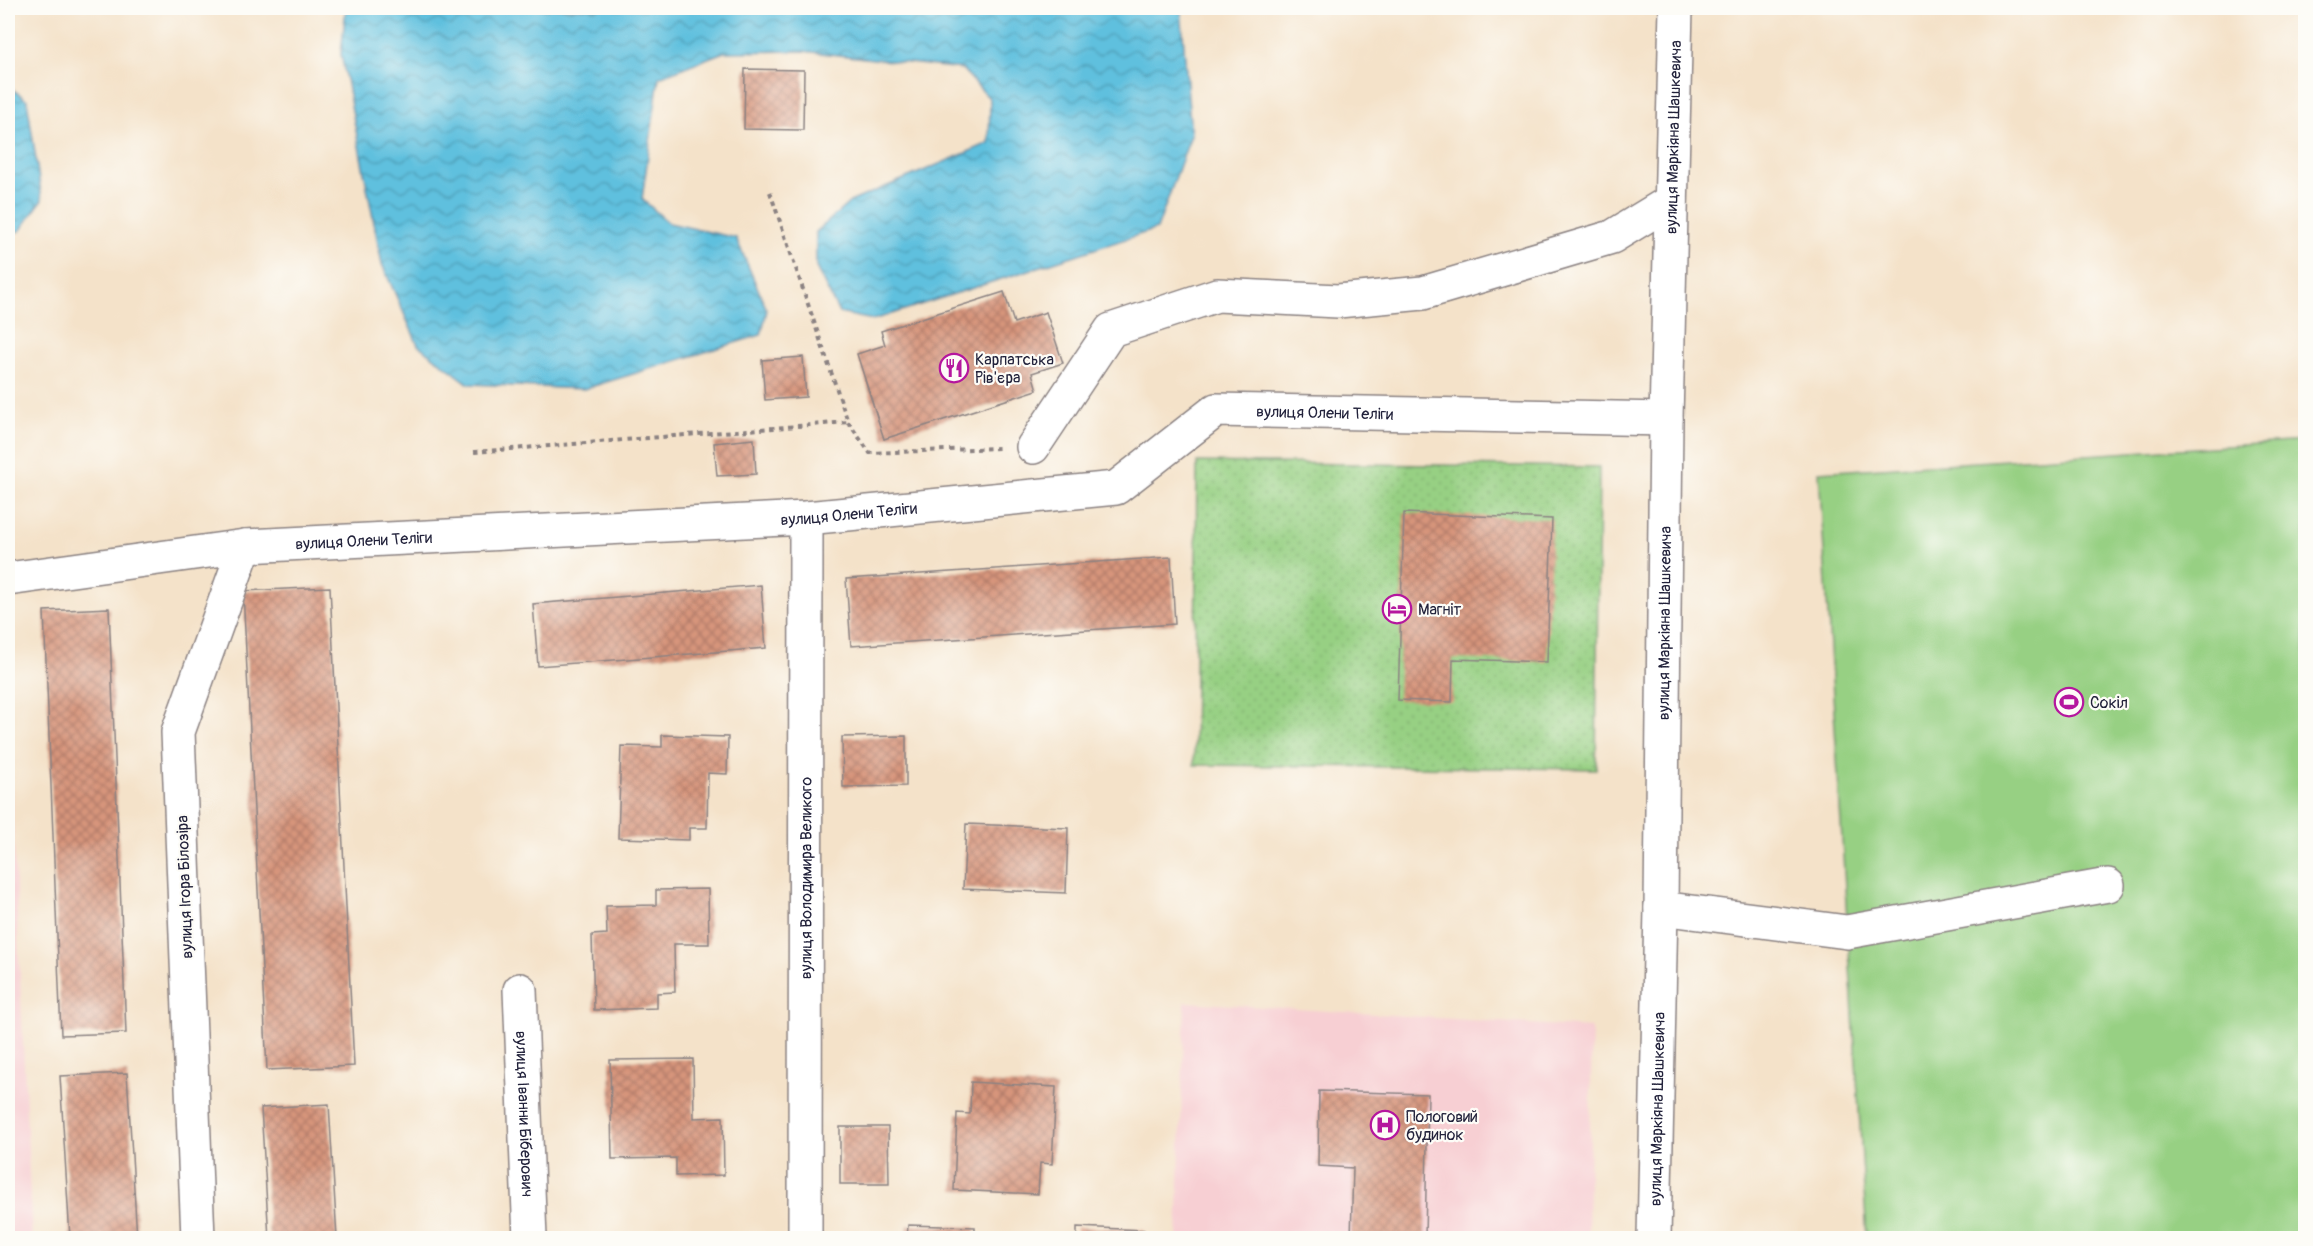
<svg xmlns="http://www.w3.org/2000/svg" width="2313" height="1246" font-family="Pangolin,sans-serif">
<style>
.built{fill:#f7cfd3}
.green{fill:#97d083;stroke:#5c795f;stroke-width:1.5}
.park{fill:url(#park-dots);stroke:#5c795f;stroke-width:1.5}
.water{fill:url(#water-waves);stroke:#40718c;stroke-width:1.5}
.building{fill:url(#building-cross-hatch)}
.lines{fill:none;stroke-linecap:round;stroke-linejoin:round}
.minor-casing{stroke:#8b8282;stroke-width:36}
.path{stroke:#8b8282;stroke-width:4;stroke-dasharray:4.5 4.5;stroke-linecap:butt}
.minor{stroke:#fff;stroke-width:33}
.labels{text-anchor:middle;stroke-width:4.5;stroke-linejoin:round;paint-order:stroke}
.street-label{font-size:16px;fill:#22223b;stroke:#fdfcf7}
.poi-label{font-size:16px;fill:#22223b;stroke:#fdfcf7;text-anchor:start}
</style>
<defs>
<pattern id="park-dots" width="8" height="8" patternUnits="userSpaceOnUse" patternTransform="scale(1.5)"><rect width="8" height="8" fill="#97d083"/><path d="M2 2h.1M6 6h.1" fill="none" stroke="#82b272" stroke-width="1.8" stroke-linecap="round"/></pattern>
<pattern id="water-waves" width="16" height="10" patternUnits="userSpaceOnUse" patternTransform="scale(1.5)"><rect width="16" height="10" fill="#5fc0de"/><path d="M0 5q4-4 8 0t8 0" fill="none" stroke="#4e9cb5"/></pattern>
<pattern id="building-cross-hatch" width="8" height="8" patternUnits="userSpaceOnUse" patternTransform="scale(1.5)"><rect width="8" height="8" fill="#d7957c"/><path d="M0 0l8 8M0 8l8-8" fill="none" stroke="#ae7967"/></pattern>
</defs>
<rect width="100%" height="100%" fill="#fdfcf7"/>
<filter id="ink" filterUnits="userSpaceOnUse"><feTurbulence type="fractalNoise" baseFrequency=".0167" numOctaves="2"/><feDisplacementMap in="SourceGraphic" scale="12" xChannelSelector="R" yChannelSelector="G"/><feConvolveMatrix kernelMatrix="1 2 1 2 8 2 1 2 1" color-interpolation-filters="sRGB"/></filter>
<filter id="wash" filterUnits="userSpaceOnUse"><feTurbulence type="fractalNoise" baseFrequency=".008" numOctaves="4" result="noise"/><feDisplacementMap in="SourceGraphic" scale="24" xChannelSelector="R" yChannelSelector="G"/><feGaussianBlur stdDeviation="1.35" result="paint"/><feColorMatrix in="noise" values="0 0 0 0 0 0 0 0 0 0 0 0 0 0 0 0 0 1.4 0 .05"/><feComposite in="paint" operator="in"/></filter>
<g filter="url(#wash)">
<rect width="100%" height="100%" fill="#f4e2c9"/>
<path class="built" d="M8,738h1l23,500h-24z
M1185,1002l407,26 -4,210h-411z"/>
<path class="green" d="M2305,441v797h-438l-48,-766z"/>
<path class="park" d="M1197,462l402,5 -3,302 -402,-4z"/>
<path class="water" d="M346,8h835l10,127 -34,94 -284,91 -34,-7 -23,-46v-35l34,-30 139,-59 1,-44 -28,-30 -159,-18 -79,1 -65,25 -17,122 27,24 67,15 31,72 -6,25 -177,54 -115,-5 -51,-39 -36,-81 -41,-210z
M8,86l19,14 15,100 -22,31 -12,2z"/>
<g id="blocks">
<path class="building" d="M745,69l59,1 -1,60 -59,-1z
M1004,292l10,31 32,-11 17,51 -31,10 5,17 -153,49 -27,-85 28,-9 -4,-14z
M803,357l3,40 -41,3 -3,-40z
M754,439l2,35 -39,2 -3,-33z
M1404,513l148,6 -5,143 -94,-3 -1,43 -54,-2z
M1171,557l4,67 -324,22 -5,-67z
M761,585l5,63 -228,18 -5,-62z
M330,587l24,479 -87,4 -24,-479z
M109,608l17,425 -65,2 -17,-424z
M662,735l66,2 -1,37 -19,-1 -1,55h-18v12l-71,-2 3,-92 41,1z
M906,736v50l-63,1 -1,-50z
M966,824l102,4 -2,65 -103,-4z
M708,889l1,55h-35l1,48 -18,1v15l-63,2 -2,-75 15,-1 -1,-28 50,-1v-15z
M693,1059l1,59 29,-1 1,58 -48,1v-18l-64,1 -2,-99z
M127,1073l10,165h-67l-10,-162z
M971,1082l85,5 -4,77 -12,-1 -2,31 -84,-4 3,-77 13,1z
M1319,1091l109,3 -3,144h-74l2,-70 -35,-2z
M329,1104l8,134h-68l-8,-130z
M840,1127h48l1,57h-49z
M908,1225l67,2v11h-68z
M1077,1227l67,3v8h-67z"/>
</g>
</g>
<g filter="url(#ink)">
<use href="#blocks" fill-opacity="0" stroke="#8b8282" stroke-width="1.5"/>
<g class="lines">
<g class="minor-casing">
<g id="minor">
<path d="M1033,447l78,-117 106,-35 121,6 85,-8 189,-56 59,-36"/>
<path id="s1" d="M8,579l237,-33 561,-28 310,-30 100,-78 450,9"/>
<path d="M1661,908l186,24 261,-47"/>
<path id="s2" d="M520,990l10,248"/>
<path d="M198,1238l-20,-506 67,-186"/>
<path id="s3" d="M805,1238l1,-720"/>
<path id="s4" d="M1654,1238l7,-330 5,-489 10,-411"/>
</g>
</g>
<path class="path" d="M770,192l78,230 22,31 129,-5
M474,452l374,-30"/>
<use href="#minor" class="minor"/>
</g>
</g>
<defs>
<g id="restaurant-ring" transform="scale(1.5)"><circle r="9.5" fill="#fdfcf7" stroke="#b5179e" stroke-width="1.5"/><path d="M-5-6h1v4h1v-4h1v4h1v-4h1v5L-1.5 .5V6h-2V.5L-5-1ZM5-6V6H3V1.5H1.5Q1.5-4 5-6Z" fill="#b5179e"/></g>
<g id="hotel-ring" transform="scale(1.5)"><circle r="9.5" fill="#fdfcf7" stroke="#b5179e" stroke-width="1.5"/><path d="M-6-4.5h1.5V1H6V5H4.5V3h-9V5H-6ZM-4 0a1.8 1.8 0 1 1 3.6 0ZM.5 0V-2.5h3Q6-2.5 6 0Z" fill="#b5179e"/></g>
<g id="stadium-ring" transform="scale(1.5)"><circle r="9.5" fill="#fdfcf7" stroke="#b5179e" stroke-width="1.5"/><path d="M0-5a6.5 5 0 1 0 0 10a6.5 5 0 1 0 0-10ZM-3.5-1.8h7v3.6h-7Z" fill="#b5179e"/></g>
<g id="hospital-ring" transform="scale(1.5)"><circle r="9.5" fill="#fdfcf7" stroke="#b5179e" stroke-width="1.5"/><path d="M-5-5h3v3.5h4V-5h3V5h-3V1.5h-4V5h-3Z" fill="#b5179e"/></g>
</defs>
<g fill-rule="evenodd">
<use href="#restaurant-ring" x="954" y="368"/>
<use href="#hotel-ring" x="1397" y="609"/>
<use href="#stadium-ring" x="2069" y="702"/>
<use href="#hospital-ring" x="1385" y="1125"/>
</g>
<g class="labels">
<g class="street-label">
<text dy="6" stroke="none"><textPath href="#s4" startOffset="1101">вулиця Маркіяна Шашкевича</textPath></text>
<text dy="6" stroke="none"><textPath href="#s1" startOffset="1348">вулиця Олени Теліги</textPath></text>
<text dy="6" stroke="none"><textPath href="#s1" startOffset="844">вулиця Олени Теліги</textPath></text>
<text dy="6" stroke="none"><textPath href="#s1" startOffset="358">вулиця Олени Теліги</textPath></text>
<text dy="6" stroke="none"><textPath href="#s4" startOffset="615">вулиця Маркіяна Шашкевича</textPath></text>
<text dy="6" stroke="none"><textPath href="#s3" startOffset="360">вулиця Володимира Великого</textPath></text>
<text transform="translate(184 887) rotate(-92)" y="6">вулиця Ігора Білозіра</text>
<text dy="6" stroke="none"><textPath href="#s4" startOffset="129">вулиця Маркіяна Шашкевича</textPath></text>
<text dy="6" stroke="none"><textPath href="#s2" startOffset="124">вулиця Іванни Біберович</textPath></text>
</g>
<g class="poi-label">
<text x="975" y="365">Карпатська<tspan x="975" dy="18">Рів'єра</tspan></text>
<text x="1418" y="615">Магніт</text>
<text x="2090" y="708">Сокіл</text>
<text x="1406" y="1122">Пологовий<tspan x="1406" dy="18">будинок</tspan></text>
</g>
</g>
<rect width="2313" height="1246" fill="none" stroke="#fdfcf7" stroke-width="30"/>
</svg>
